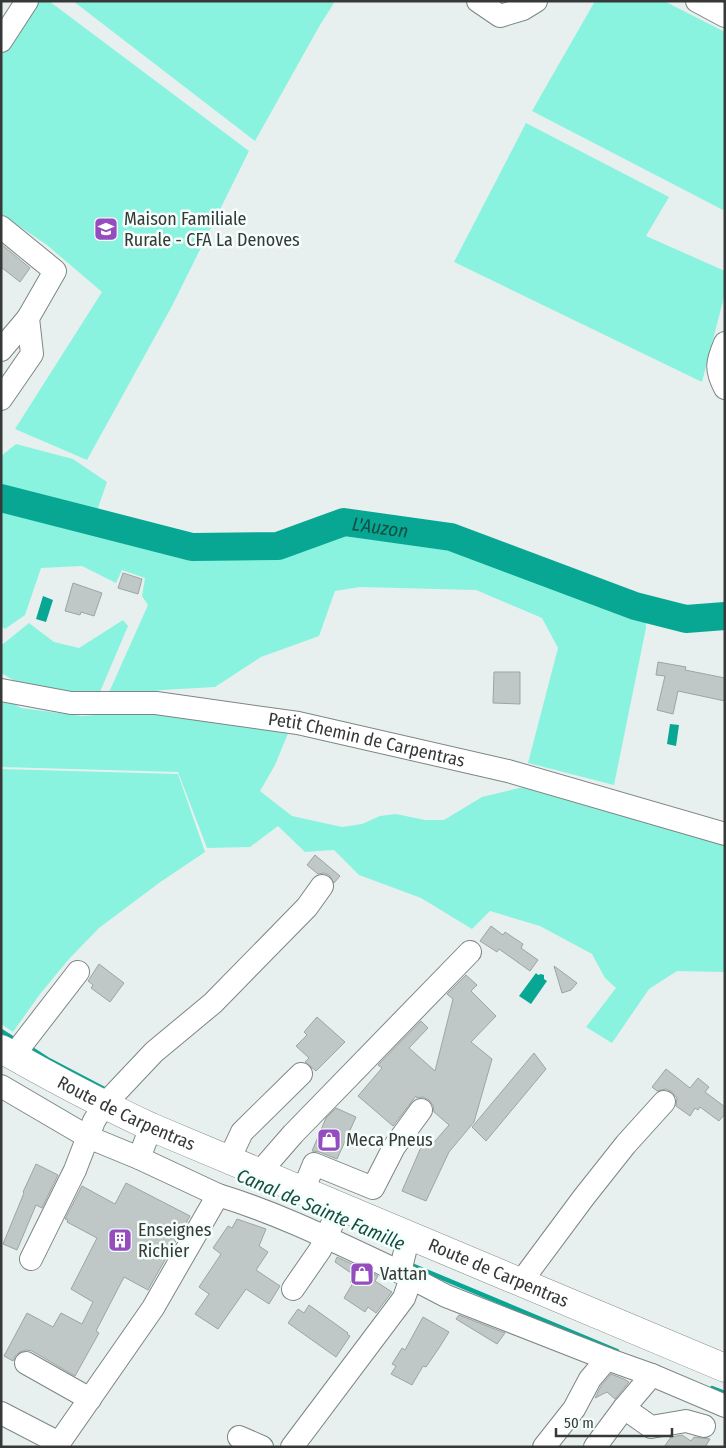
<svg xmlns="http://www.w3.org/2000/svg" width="726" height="1448" font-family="'Fira Sans Condensed',sans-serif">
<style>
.green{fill:#8af3df}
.water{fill:#07a793}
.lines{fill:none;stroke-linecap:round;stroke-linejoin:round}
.stream{stroke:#07a793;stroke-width:4.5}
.river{stroke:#07a793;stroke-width:28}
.building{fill:#bfc8c6;stroke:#9ca5a3}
.minor-casing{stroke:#7d8684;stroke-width:24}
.major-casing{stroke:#7d8684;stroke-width:29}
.minor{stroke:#fff;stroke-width:22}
.major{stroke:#fff;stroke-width:28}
.labels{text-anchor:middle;stroke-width:5;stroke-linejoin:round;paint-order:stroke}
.poi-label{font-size:18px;fill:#363938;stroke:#f4fefb;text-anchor:start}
.street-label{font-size:18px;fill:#363938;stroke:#f4fefb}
.water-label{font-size:19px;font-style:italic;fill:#154c43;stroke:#f4fefb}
</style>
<rect width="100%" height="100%" fill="#e7f0ee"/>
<path class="green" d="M33,1h16l200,150 -77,155 -85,154 -72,-31 87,-137 -55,-47 -46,-31v-164z
M73,1h259l2,2 -14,22 -65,116z
M595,1h69l61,31v179l-193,-100z
M526,123l143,74 -23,39 79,35v22l-23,89 -248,-120z
M16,444l57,15 34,23 -16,46 99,28 89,-2 64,-24 19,4 87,12 186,65 10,1 1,16 -32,157 -86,-22 30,-115 -16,-30 -66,-28 -116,-3 -25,4 -16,45 -58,21 -46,30 -53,3 -56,9 42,-94 -6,-9 3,-18 -23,-8 -6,13 -34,-17 -41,2 -16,47 -20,14 -4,-3v-170z
M123,620l5,6 -31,73 -66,-9 -30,-17v-31l2,2 26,-21 25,19 25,6z
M1,696l20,12 61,8 52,-4 65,1 90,18 -14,34 -15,26 32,25 50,11 20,-3 18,-8 16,-2 29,6h19l38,-23 41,-10 202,55v130l-48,-1 -28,18 -37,54 -26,-16 30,-39 -11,-10 -13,-24 -52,-28 -50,-15 -18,18 -51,-31 -62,-23 -25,-25 -29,2 -27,-26 -28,21 -43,1 -29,-76 -177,-5z
M1,769l177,5 27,78 -46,31 -60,45 -30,31 -29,35 -27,38 -12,-8z"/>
<path class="water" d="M43,596l10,4 -7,22 -10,-3z
M670,724l9,1 -3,21 -9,-2z
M536,973l2,2 3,-1 3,1v4l3,2 -16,23 -12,-8z"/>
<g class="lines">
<path class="stream" d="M1,1031l11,7
M30,1048l17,11 61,32
M409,1264l208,87
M712,1388l13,5"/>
<path class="river" id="s1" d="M1,498l191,49 86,-1 66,-24 107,15 184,69 51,13 39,-3"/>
</g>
<path class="building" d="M1,244l29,24 -10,14 -19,-15z
M123,573l19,6 -4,15 -20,-6z
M73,583l29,10 -8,23 -13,-4 -1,3 -15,-4z
M658,662l28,5 -1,3 40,8v23l-47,-10 -5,23 -16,-4 8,-34 -9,-1z
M494,672h26v32l-27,-1z
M315,855l25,21 -6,7 -5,-8 -5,-2 -6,1 -11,-9z
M491,926l12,9 2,-3 18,12 -2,4 17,12 -8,11 -31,-22 -2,3 -17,-11z
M99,964l25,19 -14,19 -19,-14 2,-3 -5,-4z
M554,966l23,17 -6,7 -9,3z
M466,975l11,10 -6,6 25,25 -25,26 21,17 -18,63 -25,30 -23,49 -24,-10 20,-46 7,3 20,-23 -15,-13 -1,-7 -4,-5 -6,-3 -6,1 -1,-2 -23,30 -35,-30 24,-28 -4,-3 43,-44 7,7 -19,20 26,23 18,-72 -6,-5z
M317,1017l28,25 -29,29 -11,-9 4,-4 -13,-12 11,-11 -3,-3z
M534,1053l12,16 -60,72 -14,-14z
M666,1069l24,19 8,-10 11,9 -4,5 20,15v7l-6,7 -19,-14 -2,3 -3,-2 -5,8 -14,-10 1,-8 -5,-6 -6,-3 -9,2 -5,-4z
M336,1108l20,9 -19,42 -18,-7 -7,-1 14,-33z
M36,1164l22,11 -16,33 -6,-3 -19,45 -14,-6 21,-51 -1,-1z
M126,1183l64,33 -42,74 -24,-13 -28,54 3,2 -24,43 -43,-25 -6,-1 -6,2 -5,4 -2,5 -9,-5 23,-43 26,14 8,-14 21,11 11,-22 -22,-13 26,-51 -30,-16 1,-2 -3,-1 17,-33 33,18z
M237,1219l29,10 -7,17 9,6 -12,18 24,16 -11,18 -23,-15 -28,40 -23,-15 14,-20 -10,-7 22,-33 -8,-6 15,-22 4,2z
M337,1257l41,19 -3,5 17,11 -16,21 -8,-6 -3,5 -21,-14 9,-15 -3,-1 4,-7 -19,-13z
M309,1305l39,28 -1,1 3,2 -14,21 -48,-34 10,-14 6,4z
M459,1315l46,18 -8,11 -41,-25z
M423,1317l26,15 -10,16 -13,19 -3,-1 -11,19 -21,-11 5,-8 -4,-2 10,-16 3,2z
M611,1374l13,5 5,3 -14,17 -8,-7 -12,6 6,-12z
M682,1435l9,6 3,-4 16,2 -5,8h-41l7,-10z"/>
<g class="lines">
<g class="minor-casing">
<g id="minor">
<path d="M478,1l22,15 23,-7 13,-8"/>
<path d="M697,1l28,15"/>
<path d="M1,41l26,-40"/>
<path d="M1,227l54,44 -27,47 4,36 -31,45"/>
<path d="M725,343c-8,19 -10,26 0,45"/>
<path d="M1,350l27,-32"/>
<path id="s2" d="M1,690l70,13h85l142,20 210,48 217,63"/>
<path d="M13,1056l65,-84"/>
<path d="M1,1086l87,51 51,21"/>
<path d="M225,1158l9,-9 8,-17 59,-58"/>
<path d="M259,1173l34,-39 177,-182"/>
<path d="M303,1191l11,-27 59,24 21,-41 27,-37"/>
<path d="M218,1195c63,19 122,49 182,77"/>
<path d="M409,1235l-9,37 46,24 161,63"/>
<path d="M31,1259l44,-89 19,-49 10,-16 50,-53 59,-49 94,-96 15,-21"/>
<path d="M522,1283l7,-12 55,-74 42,-53 38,-42"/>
<path d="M293,1289l27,-39 20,-43"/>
<path d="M26,1363l64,36"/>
<path d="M624,1408l27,19 35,-6 18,5"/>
<path d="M1,1413l58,30 94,-135 65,-113 -79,-37 12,-31"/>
<path d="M239,1437l23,10"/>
<path d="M292,1447l112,-149 7,-20"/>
<path d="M544,1447l30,-38 16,-30 17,-20 45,16"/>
<path d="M595,1447l29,-39 28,-33 73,31"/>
</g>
</g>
<g class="major-casing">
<g id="major">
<path id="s3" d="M1,1049c49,28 98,54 150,78l574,241"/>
</g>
</g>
<use href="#minor" class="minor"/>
<use href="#major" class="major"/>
</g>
<defs>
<g id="school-square" transform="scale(1.25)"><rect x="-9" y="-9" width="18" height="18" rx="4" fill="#954cbe" stroke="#f4fefb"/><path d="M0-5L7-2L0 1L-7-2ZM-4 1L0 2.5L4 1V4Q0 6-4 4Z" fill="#fff"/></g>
<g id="shop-square" transform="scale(1.25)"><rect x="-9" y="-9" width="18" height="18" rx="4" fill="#954cbe" stroke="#f4fefb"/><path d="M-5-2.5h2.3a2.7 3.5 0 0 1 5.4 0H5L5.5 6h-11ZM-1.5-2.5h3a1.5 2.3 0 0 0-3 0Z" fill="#fff"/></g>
<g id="building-square" transform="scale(1.25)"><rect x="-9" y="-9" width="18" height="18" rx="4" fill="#954cbe" stroke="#f4fefb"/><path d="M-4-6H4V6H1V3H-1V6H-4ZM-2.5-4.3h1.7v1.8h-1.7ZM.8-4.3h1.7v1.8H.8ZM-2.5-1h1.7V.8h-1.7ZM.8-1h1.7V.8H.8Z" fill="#fff"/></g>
</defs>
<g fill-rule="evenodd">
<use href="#school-square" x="106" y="229"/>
<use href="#shop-square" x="329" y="1140"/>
<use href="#building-square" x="120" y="1240"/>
<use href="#shop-square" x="362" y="1274"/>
</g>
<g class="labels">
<g class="poi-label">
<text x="124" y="225">Maison Familiale<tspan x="124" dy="21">Rurale - CFA La Denoves</tspan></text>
<text x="346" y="1146">Meca Pneus</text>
<text x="138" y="1236">Enseignes<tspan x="138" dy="21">Richier</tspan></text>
<text x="380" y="1280">Vattan</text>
</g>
<g class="street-label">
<text dy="6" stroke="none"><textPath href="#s2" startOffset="370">Petit Chemin de Carpentras</textPath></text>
<text dy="6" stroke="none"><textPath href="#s3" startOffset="141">Route de Carpentras</textPath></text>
<text dy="6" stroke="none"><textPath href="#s3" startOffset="546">Route de Carpentras</textPath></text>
</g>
<g class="water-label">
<text dy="7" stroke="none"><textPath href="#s1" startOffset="390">L'Auzon</textPath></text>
<text transform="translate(321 1209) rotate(23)" y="7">Canal de Sainte Famille</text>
</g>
</g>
<rect width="726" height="1448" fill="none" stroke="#363938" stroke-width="5"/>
<path d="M556 1428v8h116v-8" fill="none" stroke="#363938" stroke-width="2.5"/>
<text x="564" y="1428" font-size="15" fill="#363938" stroke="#f4fefb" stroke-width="4" paint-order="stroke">50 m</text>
</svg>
